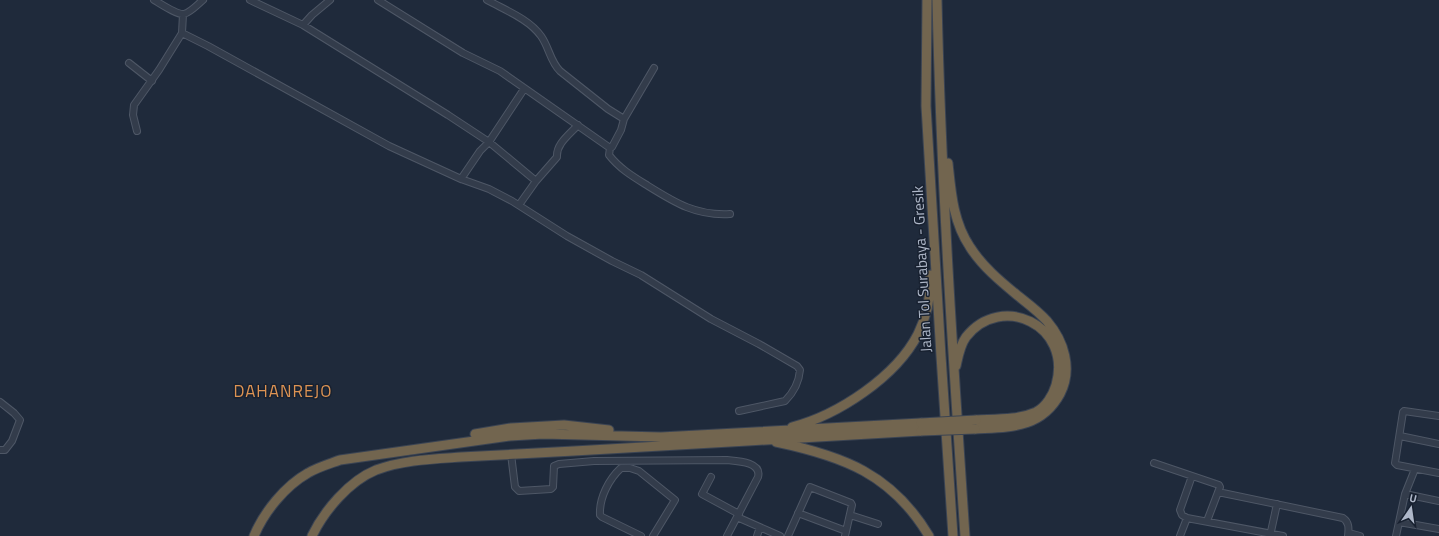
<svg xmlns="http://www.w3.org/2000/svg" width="1439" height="536" font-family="'Titillium Web',sans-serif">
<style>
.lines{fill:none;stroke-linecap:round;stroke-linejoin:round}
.minor-casing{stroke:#4e5766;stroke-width:8}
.highway-casing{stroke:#3b4453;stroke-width:11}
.minor{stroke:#333c4b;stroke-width:6}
.highway{stroke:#72654f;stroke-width:9}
.highway-bridge-casing{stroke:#3b4453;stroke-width:11;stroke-linecap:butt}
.highway-bridge{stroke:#72654f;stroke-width:9}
.labels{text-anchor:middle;stroke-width:3;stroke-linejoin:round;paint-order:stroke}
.street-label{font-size:15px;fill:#aeb7c8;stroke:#182130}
.quarter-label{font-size:17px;letter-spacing:1px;fill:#dd9353;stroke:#182130}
</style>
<rect width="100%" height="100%" fill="#1f2a3b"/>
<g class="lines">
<g class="minor-casing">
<path id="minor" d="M154,0c7,4 23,15 30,14 7,-2 14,-10 19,-14
M250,0l53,25 145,90 41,27 47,39
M378,0l85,53 37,18 110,77 2,-1 9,-17 3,-11 30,-51
M487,0c18,10 42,19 54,36 8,11 9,25 19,35l48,38 16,10
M183,14l-1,19 26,13 181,100 72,33
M303,25l9,-10 18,-15
M129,63l23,18
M524,89l-35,53 -9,9 -19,28 28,10 23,12 55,35 45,25 29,14 70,44 48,25 38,22 3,4c-1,12 -7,23 -15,31l-46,10
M137,131l-4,-16 1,-10 25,-35 23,-37
M610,148l-1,7c10,13 23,21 36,29 29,18 50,32 85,30
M519,205l17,-24 21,-24c-1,-13 12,-22 21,-32
M0,402l14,11 6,7 -8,21 -7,9h-5
M1439,416l-35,-5 -1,1 -8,51 2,2 42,8
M1400,436l39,8
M511,454l4,33 4,4 32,-2 2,-2 1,-21 5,-2 35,-3 133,-1c11,1 35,2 31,17l-31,59
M1154,463l65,22 1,2 -13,34
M1192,476l-12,34 2,5 5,3 96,18
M711,477l-9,17 37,20
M1218,492l125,26c6,4 6,10 5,18
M1405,494l34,7
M798,513l48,18
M850,515l28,9
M737,517l43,19
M1399,522l40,7
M1349,533l11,3
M641,536l-39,-19 -2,-2c-1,-17 9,-36 21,-47h9l9,3 36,29 -22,36
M757,536l3,-9
M788,536l22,-49 41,16 1,2 -7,31
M1180,536l7,-18
M1270,536l7,-32
M1396,536l9,-42 10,-25"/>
</g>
<g class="highway-casing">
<path id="highway" d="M927,0l-1,106 15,250 12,180
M937,0c4,179 16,358 28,536
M948,163c3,29 5,59 22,84 12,19 30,34 47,48 10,8 21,16 30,26 17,20 26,48 13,73 -19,35 -51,33 -85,35
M956,366c2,-9 4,-21 10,-29 35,-45 107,-12 90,48 -3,10 -10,22 -20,27 -18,8 -40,7 -60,8
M792,427c46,-12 104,-50 126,-93 9,-18 13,-39 12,-59
M475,434l36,-6 53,-3 45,5
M776,442c67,14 116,32 153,94
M254,536c10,-24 31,-50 54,-63 10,-6 21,-9 32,-13l170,-24 33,-2 118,3 260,-14
M312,536c12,-25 37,-55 64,-66 27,-10 57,-11 85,-13 38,-2 75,-4 113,-6 116,-6 231,-14 347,-20"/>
</g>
<use href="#minor" class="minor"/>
<use href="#highway" class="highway"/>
<g class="highway-bridge-casing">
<path id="highway-bridge" d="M921,423l55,-3
M921,431l54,-2"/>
</g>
<use href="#highway-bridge" class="highway-bridge"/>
</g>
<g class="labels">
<g class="street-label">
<text transform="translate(922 269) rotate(-93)" y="5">Jalan Tol Surabaya - Gresik</text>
</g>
<g class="quarter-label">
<text x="283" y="397">DAHANREJO</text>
</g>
</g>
<g transform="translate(1411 508) rotate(13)" stroke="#182130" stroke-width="3" paint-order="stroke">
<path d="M0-3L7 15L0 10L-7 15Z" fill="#aeb7c8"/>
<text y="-6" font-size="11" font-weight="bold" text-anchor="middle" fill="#aeb7c8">U</text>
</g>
</svg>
